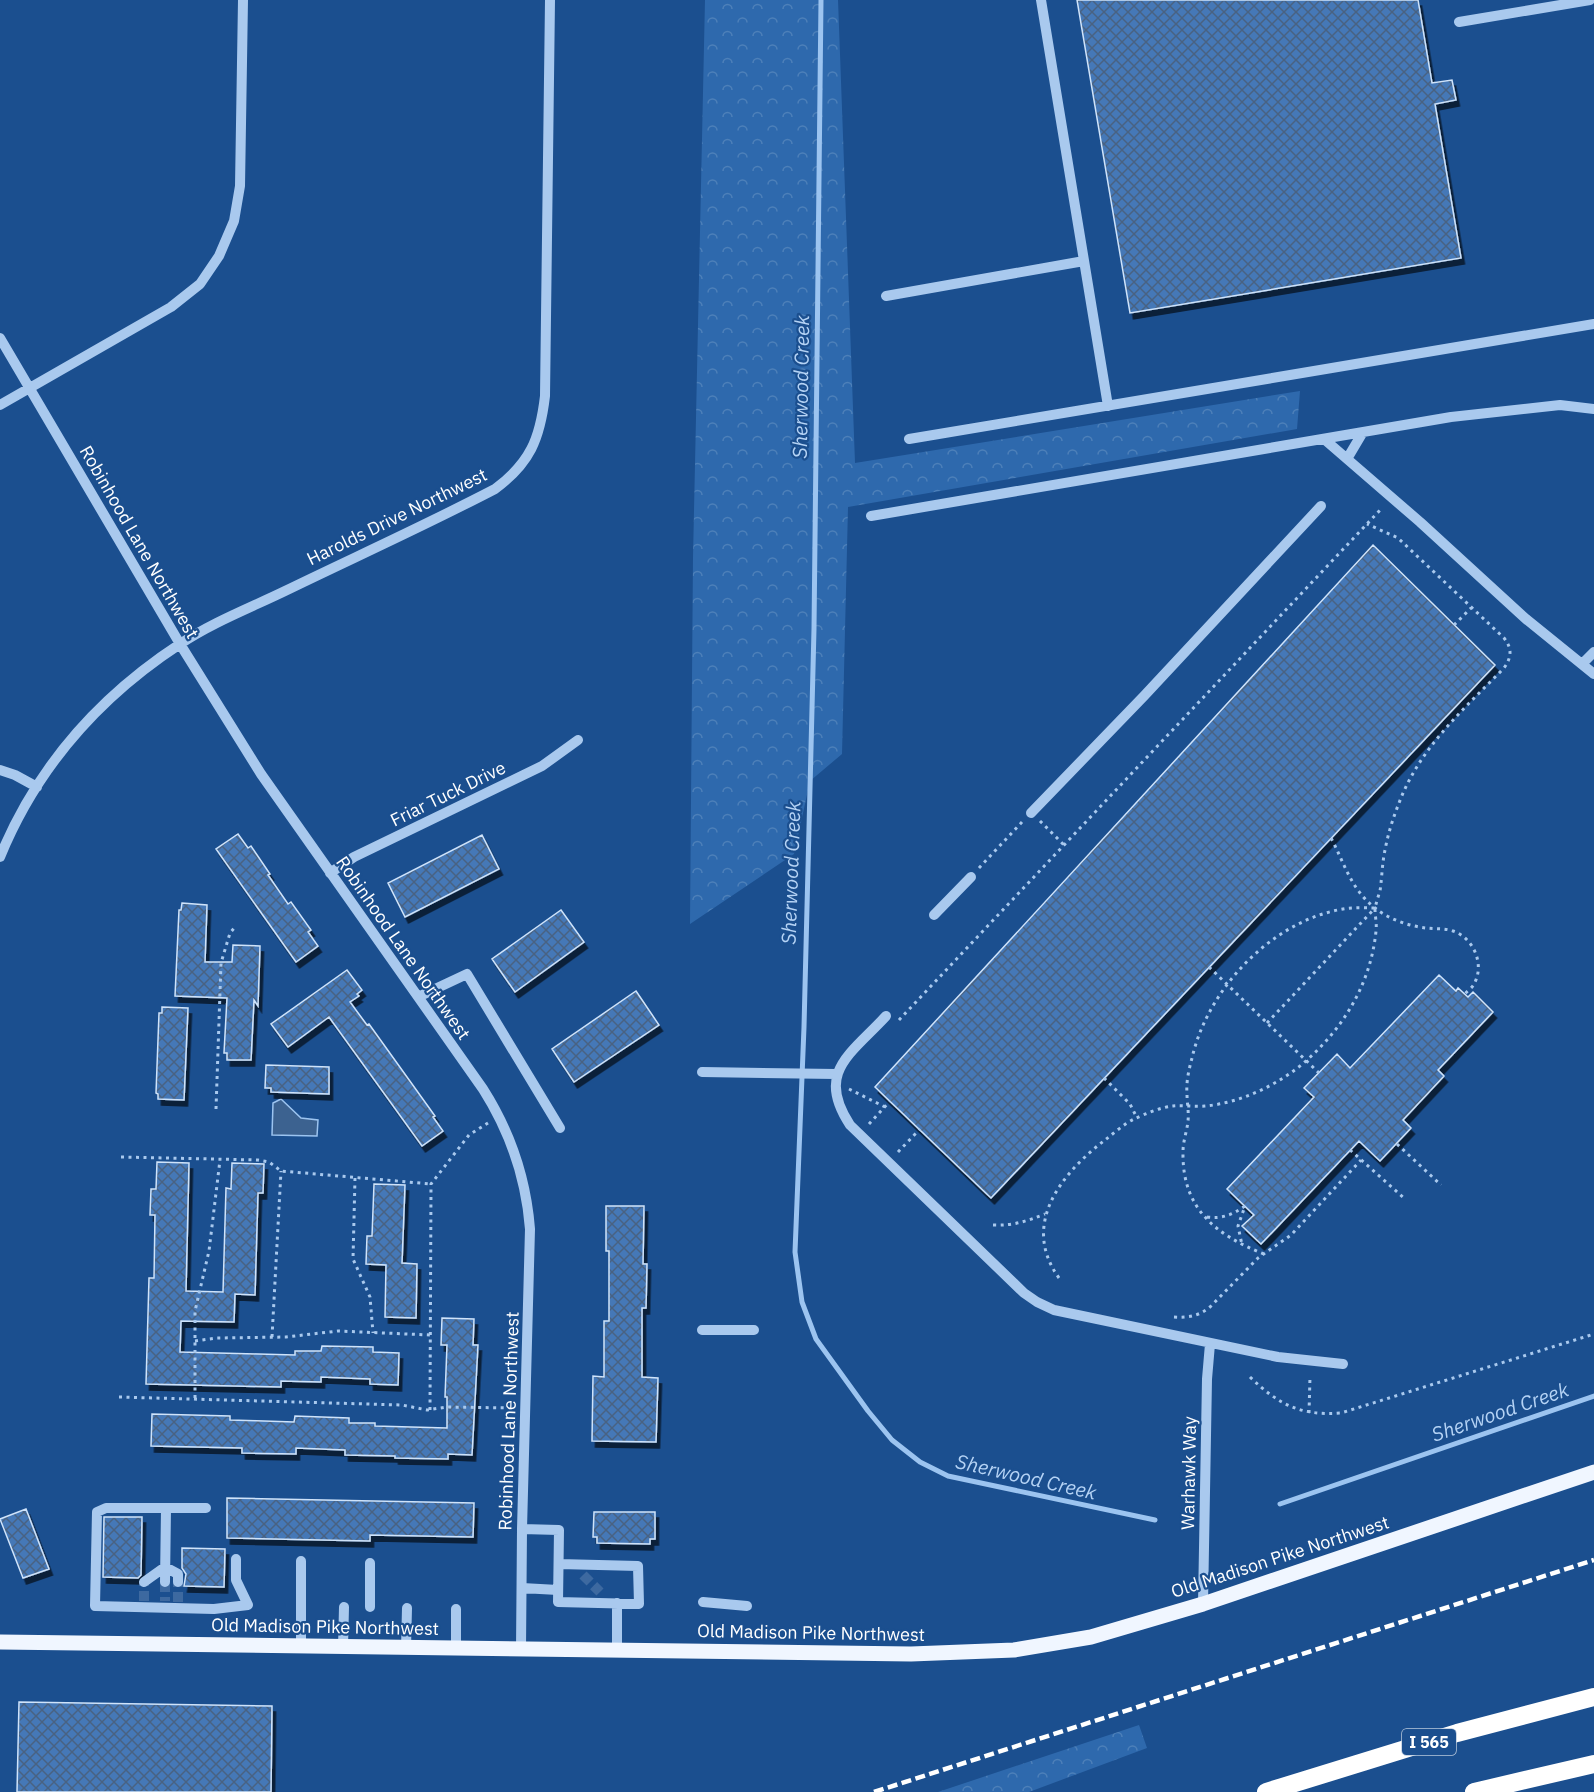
<svg xmlns="http://www.w3.org/2000/svg" width="1594" height="1792" font-family="'IBM Plex Sans',sans-serif">
<style>
.forest{fill:url(#forest-crowns)}
.water{fill:#3c6290;stroke:#9cc4f0;stroke-width:1.5}
.lines{fill:none;stroke-linecap:round;stroke-linejoin:round}
.stream{stroke:#9cc4f0;stroke-width:5}
.building{fill:url(#building-cross-hatch);stroke:#cfe3fa;stroke-width:1.5;filter:url(#shadow)}
.minor-tunnel{stroke:#3d69a0;stroke-width:10;stroke-dasharray:10 5;stroke-linecap:butt}
.path{stroke:#a9c9ee;stroke-width:3;stroke-dasharray:3 4.5;stroke-linecap:butt}
.minor{stroke:#a9c9ee;stroke-width:10}
.major{stroke:#f0f6ff;stroke-width:15}
.highway{stroke:#fff;stroke-width:18}
.rail{stroke:#fff;stroke-width:4.5;stroke-dasharray:10 4.5;stroke-linecap:butt}
.labels{text-anchor:middle;stroke-width:4.5;stroke-linejoin:round;paint-order:stroke}
.shield{fill:#1b4f8f;stroke:#bbcadd;stroke-width:1.5}
.shield-label{font-size:16px;font-weight:bold;fill:#fff}
.street-label{font-size:18px;fill:#fff;stroke:#1b4f8f}
.water-label{font-size:20px;font-style:italic;fill:#b5d3f5;stroke:#1b4f8f}
</style>
<defs>
<pattern id="forest-crowns" width="20" height="18" patternUnits="userSpaceOnUse" patternTransform="scale(1.5)"><rect width="20" height="18" fill="#2e69ad"/><path d="M2 6a3 3 0 1 1 6 0M12 15a3 3 0 1 1 6 0" fill="none" stroke="#4d80b9"/></pattern>
<pattern id="building-cross-hatch" width="8" height="8" patternUnits="userSpaceOnUse" patternTransform="scale(1.5)"><rect width="8" height="8" fill="#4478b7"/><path d="M0 0l8 8M0 8l8-8" fill="none" stroke="#486282"/></pattern>
<filter id="shadow"><feDropShadow dx="3.5" dy="6" stdDeviation="0" flood-color="#0009"/></filter>
</defs>
<rect width="100%" height="100%" fill="#1b4f8f"/>
<path class="forest" d="M705,0h133l17,463 445,-72 -3,38 -449,78 -6,247 -32,27 -16,73 -104,70 3,-366z
M1139,1725l8,23 -118,44h-91z"/>
<path class="water" d="M281,1099l20,19 17,2 -1,16 -45,-1 1,-32z"/>
<g class="lines">
<path class="stream" d="M821,0l-7,629 -10,398 -9,225 7,50 14,37 52,72 24,29 28,22 28,14 207,44
M1280,1504l314,-108"/>
</g>
<path class="building" d="M1077,0h341l14,83 20,-3 4,20 -21,4 26,154 -331,55z
M1373,545l122,120 -504,533 -116,-111z
M238,834l10,14 3,-2 19,28 -2,1 20,29 3,-2 20,28 -3,2 10,14 -22,16 -80,-113z
M482,835l17,34 -94,48 -17,-34z
M182,903l25,2 -2,57h27l1,-17 27,1 -2,60 -4,-6 -3,60h-24v-7h-3l3,-55 -52,-2 4,-86h2z
M561,910l23,32 -69,50 -23,-33z
M347,970l15,20 -5,4 2,2 -9,6 17,23 2,-1 66,92 -2,1 10,14 -21,15 -93,-129 -41,30 -17,-23z
M1439,975l17,16 2,-3 10,9 5,-5 20,20 -55,58 6,6 -41,44 8,8 -31,33 -21,-20 -98,103 -19,-18 12,-11 -27,-26 87,-92 -10,-9 33,-34 13,14z
M636,991l23,34 -85,57 -22,-33z
M162,1007l26,1 -4,92 -26,-1v-5l-2,-1 3,-80h3z
M266,1065l63,2v27l-58,-2v-4h-6z
M157,1162l32,1 -3,128 37,1 3,-104 5,1 1,-26 32,1 -1,29h-5l-3,102 -20,-1 -1,28 -53,-1 -1,31 115,3v-4h26l1,-5 51,1v5l26,1 -1,32 -28,-1v-5l-49,-2v5l-40,-1v6l-135,-3 3,-106h5l1,-63h-5l1,-26h5z
M374,1184l31,1 -3,78 15,1 -1,54 -31,-1 1,-52 -20,-1 1,-28h5z
M606,1206h38l-1,58h4l-1,44h-4v69l16,1 -2,64 -64,-1 1,-65 11,1v-56h5v-70h-3z
M442,1318l32,1 -1,26h5l-6,110 -24,-1v5l-53,-1v-2l-50,-1v-5l-49,-2v6l-54,-1v-5l-91,-2 1,-32 78,2v4l64,2 1,-6 54,2v5h26v3l72,2v-31h-2l2,-52h-6z
M227,1498l247,5 -1,34 -103,-2v6l-143,-3z
M26,1509l23,60 -26,9 -23,-59z
M594,1512h61v27h-5v5l-53,-1v-6h-4z
M104,1517h38l-1,58 -3,3 -35,-1z
M182,1548l43,1 -1,38 -40,-1 2,-12 -4,-6z
M19,1702l253,4 -1,86h-254z"/>
<g class="lines">
<path class="minor-tunnel" d="M583,1575l17,17
M165,1582v19
M144,1601v-19
M178,1602v-20"/>
<path class="path" d="M1454,625l17,-17
M1040,821l24,24
M1331,838c14,26 19,50 44,70 13,11 34,18 51,20 9,1 18,0 27,3 21,7 32,34 21,53 -2,4 -7,7 -9,10
M979,868l43,-46
M1209,967l110,106
M899,1020l483,-512
M1267,1023l108,-115
M1104,1078l26,26 7,14
M849,1089l36,18
M216,1109l5,-146 9,-30 5,-6
M869,1124l21,-23
M1397,1144l44,41
M1350,1150l55,49
M898,1152l22,-23
M121,1157l137,3 11,2 12,9 150,13
M355,1178l-2,81 17,38 3,36
M1207,1217c15,2 25,-2 38,-11l-7,20 4,19
M993,1225c20,1 34,-4 52,-11
M1264,1254c-48,-19 -82,-45 -81,-102 0,-11 4,-21 5,-31 1,-9 -1,-18 -1,-27 -1,-12 2,-25 5,-36 16,-70 80,-137 151,-149 11,-2 22,-1 32,-1
M1059,1278c-39,-54 3,-105 46,-138 9,-7 19,-16 29,-21 11,-5 27,-12 39,-13 10,-1 21,1 32,0 36,-3 75,-22 102,-46 38,-34 64,-78 69,-129 1,-7 -1,-15 -1,-22 1,-6 3,-12 5,-18 2,-13 2,-27 5,-41 3,-16 8,-32 14,-47 21,-56 65,-94 105,-135 8,-11 8,-20 0,-30l-106,-100 -31,-14
M1174,1317c14,1 25,-1 36,-10l48,-49 33,-23 70,-75
M272,1337l9,-166
M195,1341l22,-3 69,-1 52,-6 92,4
M1250,1377c29,28 51,39 91,36l253,-79
M119,1397l283,8 25,5 20,-3 65,1
M195,1398v-87l14,-60 11,-91
M430,1410l1,-226 38,-49 19,-12
M1309,1413l1,-36"/>
<path class="minor" d="M1041,0l67,406
M1459,22l131,-22
M886,296l198,-35
M0,338l180,306 81,130 222,315c28,44 43,89 47,140l-8,300 -1,120
M0,405l171,-98 29,-23 19,-28 15,-35 6,-35 3,-186
M909,439l685,-115
M1324,439l96,83 106,97 68,55
M1347,459l16,-27
M871,516l580,-99 109,-12 34,4
M1582,664l12,-12
M0,770l15,5 22,12
M1031,813l113,-117 177,-190
M0,857c37,-90 99,-160 180,-213 33,-22 70,-36 105,-53 70,-34 141,-66 210,-102 35,-26 45,-50 50,-93l5,-396
M330,873l24,-16 188,-91 36,-26
M934,915l37,-38
M418,997l49,-23 93,154
M886,1016c-35,38 -71,56 -36,109l174,168 13,9 17,8 224,47 65,7
M702,1072l134,2
M702,1330h52
M206,1508h-100l-9,4 -2,94 119,3 34,-4 -12,-25v-21
M522,1529l37,1 -1,72 81,2 -1,-38 -79,-2
M144,1582l21,-15 13,7v8
M165,1582l1,-73
M522,1588l36,2
M703,1602l44,4
M617,1603v47
M1203,1604l4,-225 3,-35
M370,1607v-44
M301,1646v-85
M343,1647l1,-40
M406,1648l1,-40
M456,1648v-39"/>
<path class="major" d="M0,1642l911,12 103,-4 77,-13 112,-33 391,-132"/>
<path class="highway" d="M1266,1792l191,-59 137,-36
M1474,1792l120,-28"/>
<path class="rail" d="M874,1792l720,-232"/>
</g>
<g class="labels">
<rect class="shield" x="1402" y="1729" width="54" height="26" rx="4.5"/>
<g class="shield-label">
<text x="1429" y="1748">I 565</text>
</g>
<g class="street-label">
<text transform="translate(397 517) rotate(-26)" y="6">Harolds Drive Northwest</text>
<text transform="translate(139 542) rotate(60)" y="6">Robinhood Lane Northwest</text>
<text transform="translate(448 794) rotate(-26)" y="6">Friar Tuck Drive</text>
<text transform="translate(403 948) rotate(55)" y="6">Robinhood Lane Northwest</text>
<text transform="translate(509 1421) rotate(-88)" y="6">Robinhood Lane Northwest</text>
<text transform="translate(1189 1473) rotate(-89)" y="6">Warhawk Way</text>
<text transform="translate(1280 1557) rotate(-18)" y="6">Old Madison Pike Northwest</text>
<text transform="translate(325 1627) rotate(1)" y="6">Old Madison Pike Northwest</text>
<text transform="translate(811 1633) rotate(1)" y="6">Old Madison Pike Northwest</text>
</g>
<g class="water-label">
<text transform="translate(801 387) rotate(-89)" y="7">Sherwood Creek</text>
<text transform="translate(791 873) rotate(-88)" y="7">Sherwood Creek</text>
<text transform="translate(1500 1412) rotate(-19)" y="7">Sherwood Creek</text>
<text transform="translate(1026 1477) rotate(13)" y="7">Sherwood Creek</text>
</g>
</g>
</svg>
